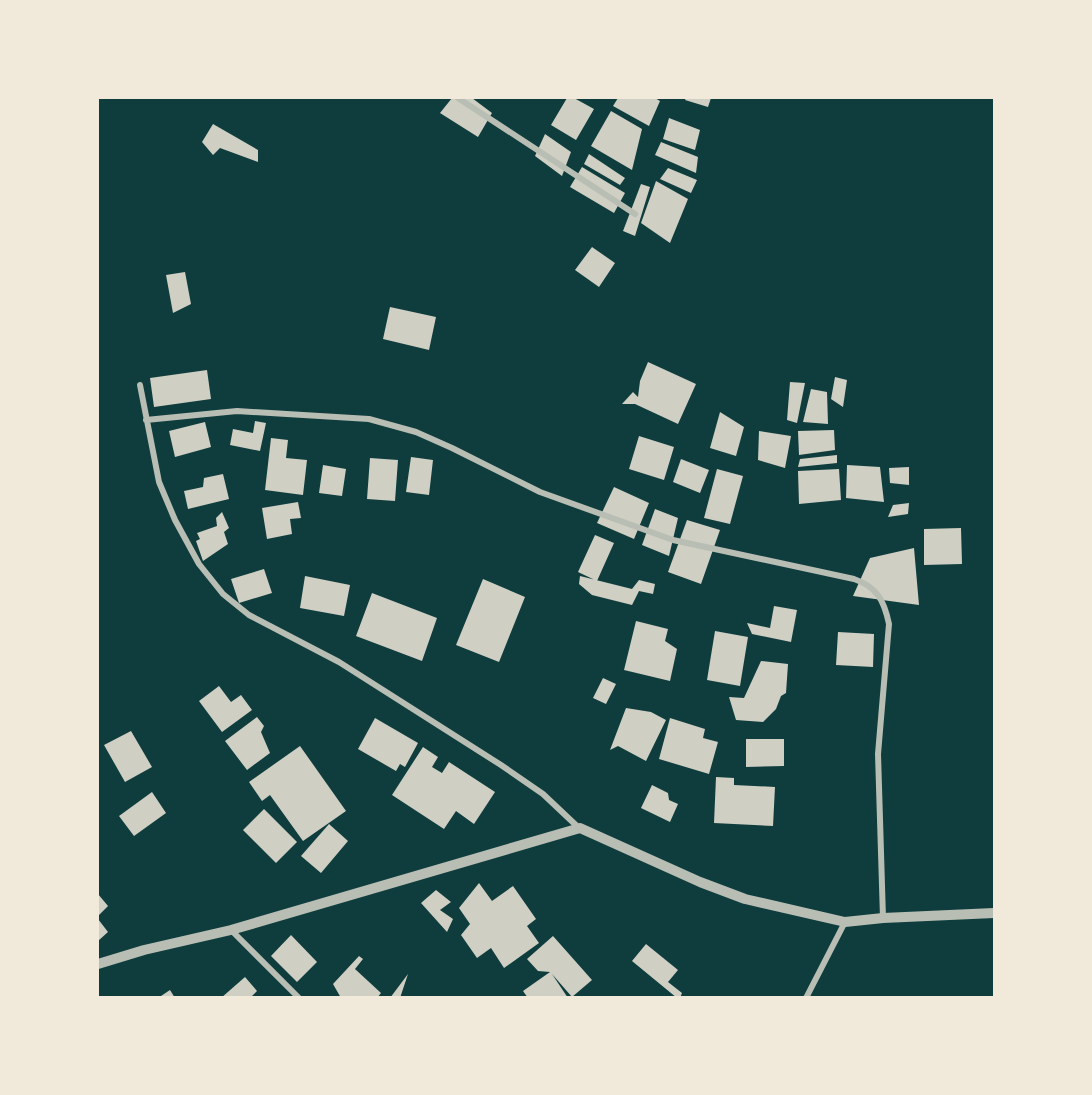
<svg xmlns="http://www.w3.org/2000/svg" width="1092" height="1095" font-family="'PT Sans Narrow',sans-serif">
<style>
.building{fill:#cfcfc3}
.lines{fill:none;stroke-linecap:round;stroke-linejoin:round}
.minor{stroke:#b8beb3;stroke-width:6}
.tertiary{stroke:#b8beb3;stroke-width:10}
</style>
<rect width="100%" height="100%" fill="#0f3d3e"/>
<path class="building" d="M452,98h20l20,15 -14,24 -38,-24z
M567,98h7l20,11 -18,31 -25,-15z
M618,98h37l5,3 -11,25 -36,-20z
M686,98h25l-3,9 -23,-7z
M611,111l31,18 -10,41 -41,-24z
M669,118l31,12 -5,20 -32,-11z
M213,124l45,26v12l-38,-14 -7,7 -11,-13z
M545,134l26,18 -9,24 -27,-20z
M661,142l37,15 -2,16 -41,-18z
M589,154l36,24 -5,7 -36,-21z
M582,167l43,26 -11,20 -44,-26z
M668,168l29,12 -6,13 -31,-14z
M656,181l32,18 -18,44 -29,-20z
M641,184l9,3 -15,49 -12,-5z
M592,247l23,16 -16,24 -24,-17z
M185,272l6,32 -18,9 -7,-38z
M390,307l46,10 -7,33 -46,-11z
M648,362l48,22 -18,40 -43,-20h-13l11,-12 5,5 2,-16z
M207,370l4,29 -57,8 -4,-29z
M835,377l12,3 -4,27 -12,-8z
M790,382l15,1 -8,40 -10,-3z
M811,389l16,3 1,32 -25,-2z
M720,412l24,15 -8,29 -26,-8z
M255,421l11,2 -6,28 -30,-6 3,-16 20,4z
M205,422l6,25 -36,10 -6,-26z
M834,430l1,20 -36,5 -1,-24z
M759,431l32,5 -6,32 -27,-8z
M639,436l35,11 -10,33 -35,-11z
M271,438l17,2 -2,18 21,2 -4,35 -38,-5z
M837,455v8l-39,4 2,-8z
M411,457l22,3 -4,35 -23,-3z
M370,458l28,2 -3,41 -28,-2z
M681,459l28,11 -9,23 -27,-11z
M323,465l23,4 -4,27 -23,-3z
M847,465l33,2 4,35 -38,-4z
M909,467v18l-19,-2 -1,-15z
M717,469l26,7 -13,48 -26,-6z
M839,469l2,31 -42,4 -1,-33z
M223,474l6,25 -41,10 -4,-18 19,-4 1,-9z
M614,487l35,16 -15,36 -37,-16z
M298,502l3,16 -11,1 2,15 -25,5 -5,-31z
M909,503l-1,11 -20,3 5,-12z
M655,509l23,9 -9,38 -27,-11z
M222,512l7,16 -5,4 4,12 -25,17 -7,-20 4,-2 -3,-6 20,-7 -1,-8z
M687,520l33,10 -19,54 -33,-12z
M961,528l1,36 -38,1v-36z
M595,535l19,8 -17,38 -19,-9z
M914,548l5,57 -66,-9 17,-38z
M264,569l8,24 -33,10 -8,-24z
M305,576l45,9 -6,31 -44,-8z
M580,576l52,13 7,-9 16,4 -2,10 -14,-3 -7,14 -40,-10 -13,-11z
M483,579l42,18 -26,65 -43,-17z
M372,593l65,25 -15,43 -66,-25z
M774,606l23,4 -6,32 -39,-8 -5,-11 23,5z
M636,621l32,8 -3,12 12,8 -7,32 -46,-11z
M715,631l33,6 -8,49 -33,-6z
M838,632l36,2 -1,33 -37,-2z
M761,661l27,3 -2,29 -5,3 -5,13 -13,13 -27,-2 -7,-23 15,1z
M603,678l13,6 -10,20 -13,-6z
M219,686l12,16 10,-7 11,15 -30,22 -23,-31z
M626,708l25,4 15,8 -20,41 -28,-15 -8,4z
M257,717l7,9 -3,6 9,21 -23,17 -22,-29z
M375,718l43,25 -13,24 -5,-3 -4,7 -38,-22z
M670,718l35,11 -2,9 15,4 -9,32 -50,-15z
M131,731l21,36 -27,15 -21,-37z
M746,739h38v27l-38,1z
M300,746l46,65 -43,30 -33,-46 -8,6 -13,-19z
M423,747l15,10 -6,10 10,6 7,-11 46,30 -21,32 -18,-13 -12,18 -52,-34z
M716,777l18,1v7l41,2 -2,39 -59,-3z
M652,785l16,8 1,7 9,4 -8,18 -29,-14z
M152,792l14,21 -32,23 -15,-20z
M264,809l33,33 -21,21 -33,-33z
M329,824l19,17 -27,32 -20,-17z
M479,883l13,18 21,-15 23,33 -9,7 12,17 -35,25 -13,-20 -14,10 -16,-23 9,-11 -11,-16z
M436,890l15,12 -11,8 13,9 -6,13 -26,-29z
M98,894l10,12 -10,10z
M98,919l10,13 -10,9z
M291,935l26,27 -20,20 -26,-26z
M553,936l39,44 -20,17 -20,-23 16,24h-40l-5,-7 27,-19 -12,-1 -11,-12z
M646,944l32,26 -10,12 14,11 -2,5h-3l-45,-37z
M359,956l4,3 -8,10 26,24 -4,5h-36l-8,-14z
M408,974l-8,24h-10z
M245,977l12,14 -7,7h-29z
M170,990l5,8h-17z"/>
<g class="lines">
<path class="minor" d="M458,98l177,116
M140,385l19,97 16,38 24,44 24,30 26,21 90,47 162,103 42,29 36,34
M146,420l91,-9 132,8 47,13 36,16 88,44 133,48 181,39c23,8 30,21 35,45l-11,130 5,164
M231,930l68,68
M806,998l39,-76"/>
<path class="tertiary" d="M98,964l46,-14 87,-20 349,-102 120,54 45,17 100,23 38,-4 111,-5"/>
</g>
<rect width="1092" height="1095" fill="none" stroke="#f1e9da" stroke-width="198"/>
</svg>
